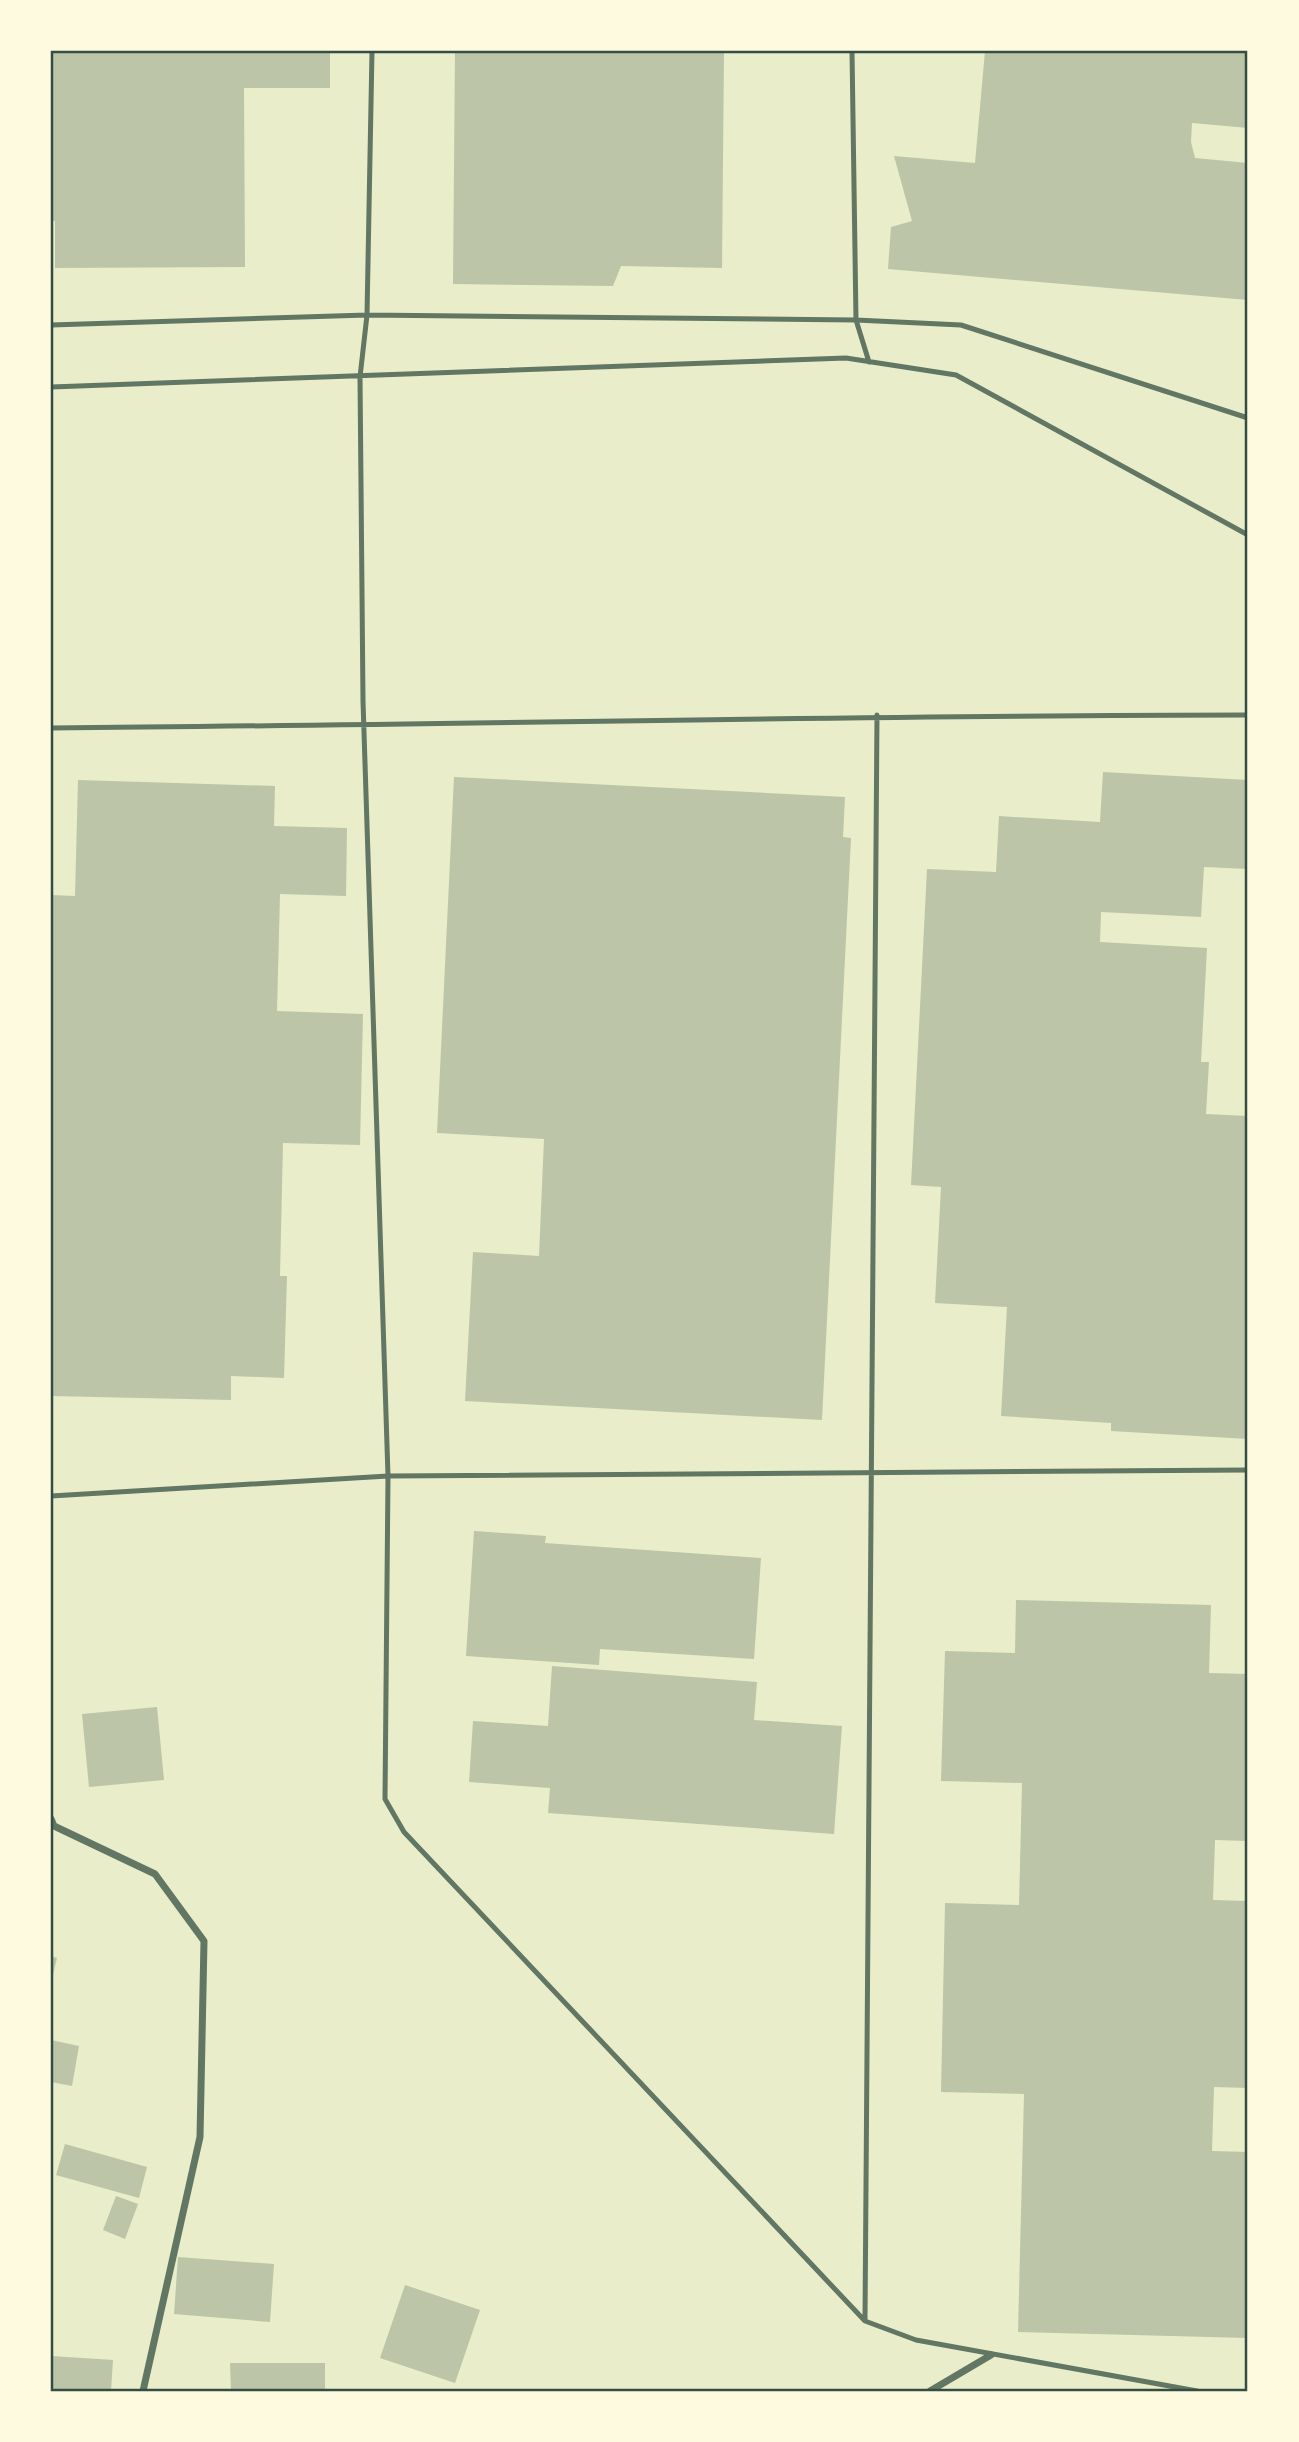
<svg xmlns="http://www.w3.org/2000/svg" width="1299" height="2442" font-family="'Roboto Serif',serif">
<style>
.building{fill:#bcc5a7}
.lines{fill:none;stroke-linecap:round;stroke-linejoin:round}
.service{stroke:#617663;stroke-width:5}
.minor{stroke:#617663;stroke-width:7}
.neatline{fill:none;stroke:#344e41;stroke-width:2.5}
</style>
<rect width="100%" height="100%" fill="#e9edc9"/>
<path class="building" d="M51,51h279v37h-86l1,179 -190,1v-47h-4z
M455,51h269l-2,217 -101,-2 -8,20 -160,-2z
M985,51h263v77l-56,-5 -1,19 4,16 53,5v137l-360,-31 3,-42 21,-6 -18,-65 81,7z
M1103,772l145,8v89l-44,-2 -3,50 -100,-5 -1,30 107,6 -6,114h8l-3,52 42,2v323l-137,-8v-8l-110,-7 6,-109 -72,-4 6,-116 -30,-2 16,-316 69,3 3,-56 101,6z
M454,777l391,20 -2,40 8,1 -29,582 -357,-19 8,-149 66,4 5,-117 -107,-6z
M78,780l197,6 -1,40 73,2 -1,68 -66,-2 -3,117 86,3 -3,131 -77,-2 -3,133h7l-3,102 -53,-2v24l-180,-4v-501l24,1z
M474,1531l72,5 -1,7 216,15 -7,101 -154,-10 -1,16 -133,-9z
M1016,1600l195,5 -2,68 39,1v167l-33,-1 -2,60 35,1v187l-34,-1 -2,64 36,1v186l-230,-6 6,-238 -83,-2 4,-189 74,2 3,-122 -81,-2 4,-130 70,2z
M552,1666l205,16 -3,38 88,6 -8,108 -286,-21 2,-25 -81,-6 4,-61 75,5z
M157,1707l7,73 -75,7 -7,-73z
M51,1956l6,2 -5,21h-1z
M51,2040l28,6 -7,40 -21,-4z
M65,2144l82,23 -8,31 -83,-23z
M116,2196l22,8 -13,35 -22,-9z
M178,2257l96,7 -4,58 -96,-8z
M405,2285l75,25 -25,73 -75,-25z
M51,2356l62,4 -2,31h-60z
M230,2363h95v28h-94z"/>
<g class="lines">
<path class="service" d="M372,51l-5,264 -7,62 3,324 25,775 -3,323 19,33 461,489 51,19 281,51
M852,51l4,269 13,42
M51,325l316,-10 489,5 105,5 287,93
M51,387l795,-29 110,17 292,160
M51,728c399,-3 798,-13 1197,-13
M51,1496l337,-20 860,-6
M865,2321l12,-1606"/>
<path class="minor" d="M51,1819l3,7 101,48 49,67 -4,196 -57,254
M930,2391l61,-36"/>
</g>
<rect width="1299" height="2442" fill="none" stroke="#fefae0" stroke-width="105"/>
<rect x="52" y="52" width="1194" height="2338" class="neatline"/>
</svg>
